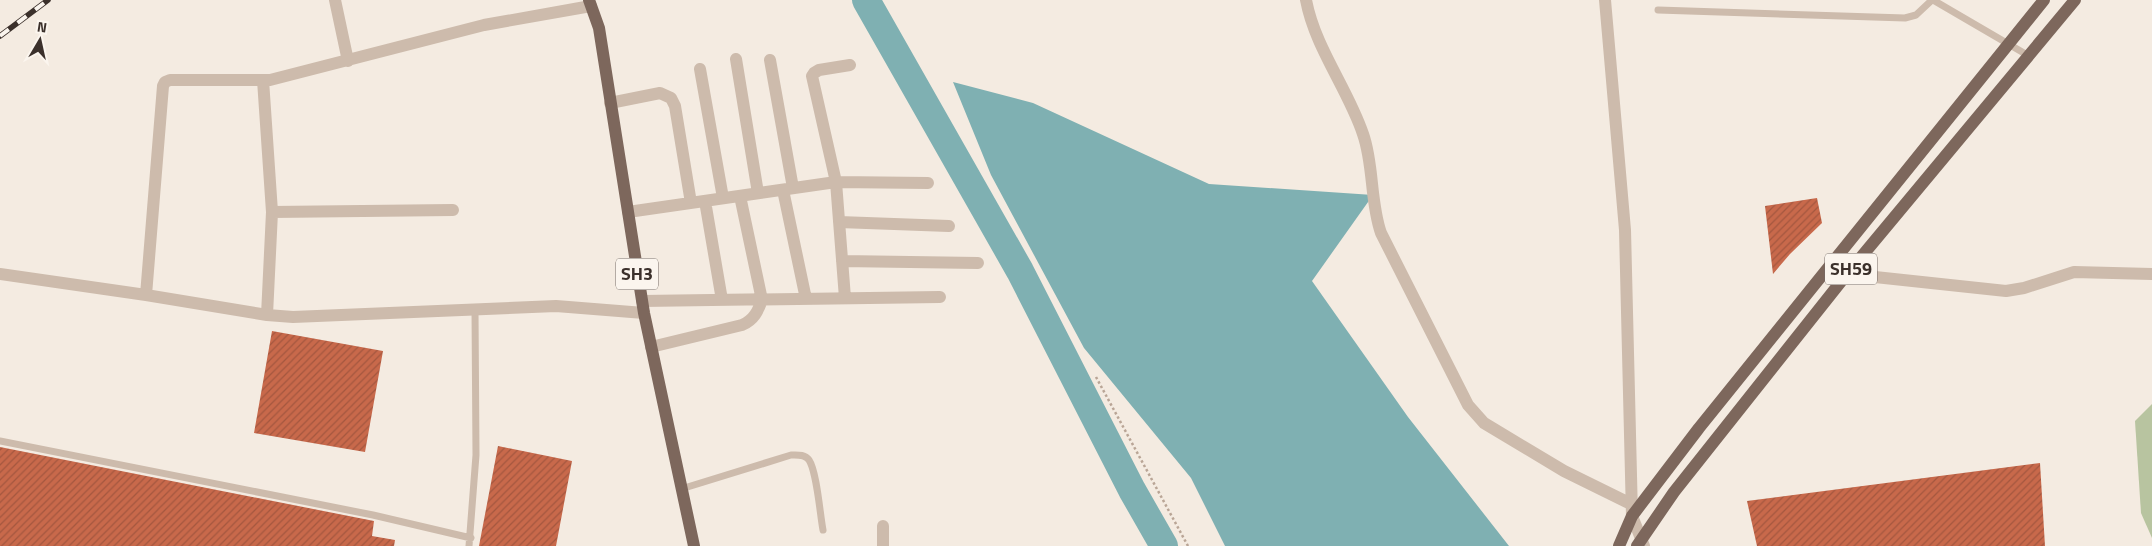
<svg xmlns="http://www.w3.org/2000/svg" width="2152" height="546" font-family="'Titillium Web',sans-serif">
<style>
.green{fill:#b8c4a0}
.water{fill:#7fb0b2}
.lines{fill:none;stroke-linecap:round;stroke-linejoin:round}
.river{stroke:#7fb0b2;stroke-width:28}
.building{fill:url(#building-hatch)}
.path{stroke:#b9a596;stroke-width:2.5;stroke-dasharray:2.5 2.5;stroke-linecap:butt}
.lane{stroke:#cdbbac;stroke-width:7}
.street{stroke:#cdbbac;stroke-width:12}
.primary{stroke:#7d675c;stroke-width:12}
.rail-casing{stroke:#3b302b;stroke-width:5.5}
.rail{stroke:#fbf5ee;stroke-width:4;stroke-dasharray:11;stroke-linecap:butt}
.labels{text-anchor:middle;stroke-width:4;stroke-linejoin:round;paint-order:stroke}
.shield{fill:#fbf5ee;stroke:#756b66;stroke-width:1}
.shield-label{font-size:18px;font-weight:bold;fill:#3b302b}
</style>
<defs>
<pattern id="building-hatch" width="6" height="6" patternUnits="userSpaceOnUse" patternTransform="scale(1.25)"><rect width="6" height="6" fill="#c8694b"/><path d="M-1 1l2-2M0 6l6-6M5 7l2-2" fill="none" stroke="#a4573f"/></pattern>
</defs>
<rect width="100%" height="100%" fill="#f4ebe1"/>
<path class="green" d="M2152,404v134l-11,-25 -6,-92z"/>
<path class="water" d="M953,82l80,21 176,81 164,11 -61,86 96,136 101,129h-284l-34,-68 -107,-130 -93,-173z"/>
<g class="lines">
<path class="river" d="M866,0l154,271 112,219 32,56"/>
</g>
<path class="building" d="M1817,198l5,25 -32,31 -17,20 -8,-68z
M272,331l111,20 -18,101 -111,-19z
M498,446l74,15 -16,85h-77z
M0,447l374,74 -2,15 23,4 -1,6h-394z
M2040,463l5,83h-288l-10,-45z"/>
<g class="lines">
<path class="path" d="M1096,377l92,169"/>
<path class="lane" d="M1933,0l96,56
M1658,10l247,8 11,-3 16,-15
M0,441l373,74 98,23
M681,489l110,-34c6,0 14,-1 18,5 8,12 11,55 14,70
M469,546l7,-91 -1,-145"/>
<path class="street" d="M335,0l13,61
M1306,0c9,48 42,89 57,134 11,31 7,68 18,99l87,172 16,18 80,48 67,33
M1605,0l20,230 7,286 12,30
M736,59l22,134
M770,60l23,128
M700,69l23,129
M263,80l9,132 -5,103
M610,103l50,-10 11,5 4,8 16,97
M783,190l23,109
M705,201l17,99
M272,212l181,-2
M628,212l208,-30 92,1
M839,222l110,4
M842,261l136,2
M0,274l146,21 121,20 26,2 263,-11 88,7
M1847,274l159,17 18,-3 50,-16 78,2
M146,295l17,-209 2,-4 5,-2h100l214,-55 107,-19
M845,298l-9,-116 -24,-106 2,-3 5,-3 31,-5
M642,301l298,-4
M651,347l91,-22c12,-5 16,-14 20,-25l-22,-104
M883,526v20"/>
<path class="primary" d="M589,0l10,28 45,285 50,233
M1619,546l13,-30 67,-88 345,-428
M1637,546l37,-54 173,-218 228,-274"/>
<g class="rail-casing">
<path id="rail" d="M0,36l48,-36"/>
</g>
<use href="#rail" class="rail"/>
</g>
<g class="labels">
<g class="shield">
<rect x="1825" y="253.5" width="52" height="31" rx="4"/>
<rect x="616" y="258.5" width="42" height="31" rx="4"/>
</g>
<g class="shield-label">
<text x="1851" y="275">SH59</text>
<text x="637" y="280">SH3</text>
</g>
</g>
<g transform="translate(40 40) rotate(9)" stroke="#fbf5ee" stroke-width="4" paint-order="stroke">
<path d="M0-4L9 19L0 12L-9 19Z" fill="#3b302b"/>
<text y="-8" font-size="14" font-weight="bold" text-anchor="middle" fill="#3b302b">N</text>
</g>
</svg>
